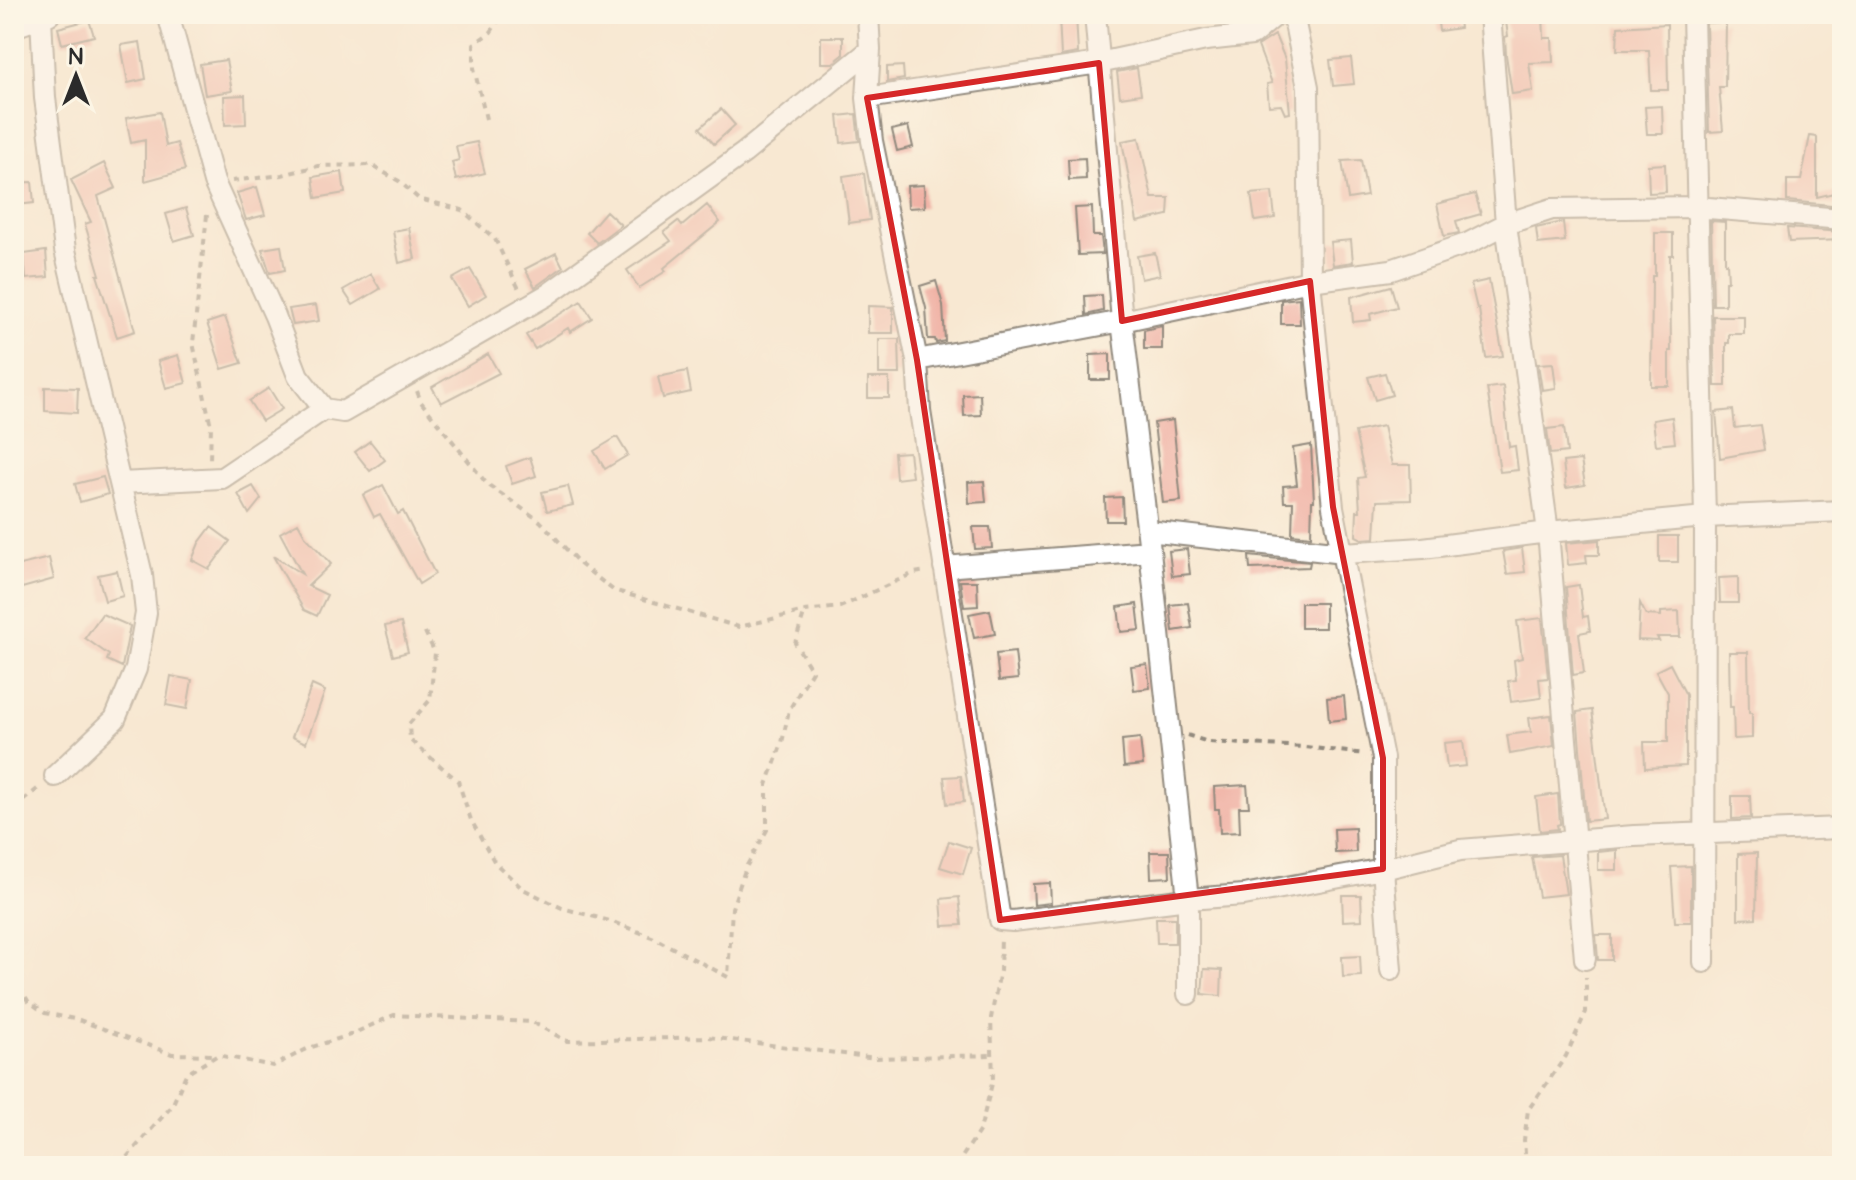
<svg xmlns="http://www.w3.org/2000/svg" width="1856" height="1180" font-family="'Architects Daughter',sans-serif">
<style>
.building{fill:#f0b2a6}
.lines{fill:none;stroke-linecap:round;stroke-linejoin:round}
.minor-casing{stroke:#928a7e;stroke-width:24}
.path{stroke:#928a7e;stroke-width:4;stroke-dasharray:6 6;stroke-linecap:butt}
.minor{stroke:#fff;stroke-width:20}
.marked{fill:none;stroke:#d62828;stroke-width:6;stroke-linejoin:round}
</style>
<rect width="100%" height="100%" fill="#fcf5e5"/>
<filter id="ink" filterUnits="userSpaceOnUse"><feTurbulence type="fractalNoise" baseFrequency=".0125" numOctaves="2"/><feDisplacementMap in="SourceGraphic" scale="16" xChannelSelector="R" yChannelSelector="G"/><feConvolveMatrix kernelMatrix="1 2 1 2 8 2 1 2 1" color-interpolation-filters="sRGB"/></filter>
<filter id="wash" filterUnits="userSpaceOnUse"><feTurbulence type="fractalNoise" baseFrequency=".006" numOctaves="4" result="noise"/><feDisplacementMap in="SourceGraphic" scale="32" xChannelSelector="R" yChannelSelector="G"/><feGaussianBlur stdDeviation="1.8" result="paint"/><feColorMatrix in="noise" values="0 0 0 0 0 0 0 0 0 0 0 0 0 0 0 0 0 1.4 0 .05"/><feComposite in="paint" operator="in"/></filter>
<g filter="url(#wash)">
<rect width="100%" height="100%" fill="#f8e8d2"/>
<g id="blocks">
<path class="building" d="M1437,14H1458L1460,28L1439,31Z
M1505,14H1543L1544,38H1552L1553,62L1529,63L1533,91L1512,94L1506,55L1505,37L1508,36Z
M1076,15L1078,53L1061,56L1059,16Z
M89,20L94,36L62,44L58,28Z
M1726,22L1725,87H1719L1723,131L1709,132L1706,23Z
M1667,24L1668,90H1651L1649,50H1617L1618,27Z
M1275,35L1285,59L1290,113L1285,114L1281,105L1269,106L1267,84L1272,83L1258,46Z
M821,37H843V55L833,63H821Z
M140,42L146,79L128,83L121,45Z
M1351,58L1354,84L1333,86L1330,60Z
M226,60L232,91L205,95L200,64Z
M903,66L904,79L887,82V67Z
M1137,68L1141,94L1120,97L1117,72Z
M245,95L246,124L225,125L224,96Z
M1662,106L1663,134H1647L1645,107Z
M721,109L735,125L714,144L700,128Z
M160,112L166,146L177,143L185,170L145,181V140L131,143L126,118Z
M856,114L859,141L841,143L838,116Z
M908,126L913,147L897,151L892,130Z
M1810,136L1817,137V197L1842,191V206L1787,201V180H1801Z
M1139,138L1152,198H1169L1168,215L1137,222L1122,141Z
M477,142L485,173L456,180L452,162L459,160L456,146Z
M1085,158L1086,179L1069,180L1068,159Z
M1361,160L1367,196L1348,199L1342,161Z
M104,163L116,188L98,196L135,331L117,337L97,275H100L85,224L91,222L71,180Z
M1665,164L1666,192L1649,193L1648,165Z
M342,172L345,193L316,198L313,177Z
M864,173L870,220L849,223L843,176Z
M32,182L34,203L17,205L15,183Z
M924,185L925,207L908,208L907,186Z
M257,187L265,215L246,220L237,193Z
M1272,192L1275,218L1255,221L1251,194Z
M1475,194L1481,214L1456,221L1459,233L1444,236L1437,204Z
M707,205L720,222L664,268L666,271L639,288L627,270L671,241L664,232L678,221L682,226Z
M1092,207L1093,236H1101L1103,254L1078,255L1075,208Z
M186,208L194,235L174,241L166,214Z
M606,211L621,225L597,243L587,233Z
M1711,221L1725,222V263H1727L1728,281H1725V305H1713Z
M1563,222L1565,241L1538,244L1536,228Z
M409,228L415,259L399,263L393,231Z
M1787,228L1842,232V240L1789,242Z
M1655,233H1673V255H1670L1671,351H1669V386H1651L1652,276H1655Z
M1351,240L1353,262L1333,265L1330,242Z
M281,246L285,270L270,273L262,249Z
M46,251L48,277L26,279L24,254Z
M556,253L563,267L535,287L525,269Z
M1155,253L1160,275L1141,279L1137,256Z
M470,269L486,295L468,306L452,279Z
M371,274L380,289L353,305L343,290Z
M1489,280L1503,356L1486,358L1479,309H1477L1471,284Z
M936,281L943,305L945,341L936,343L935,339H928L926,308L920,286Z
M1391,286L1397,307L1370,314L1371,320L1353,322L1351,297Z
M1102,295L1103,311L1086,315L1085,296Z
M1299,298L1300,324H1281V300Z
M581,301L592,318L570,332L568,328L535,349L526,335Z
M316,305L319,321L293,325L289,309Z
M868,306L893,307V333H868Z
M1713,316H1744V334H1729V343H1726V386H1715Z
M225,317L242,363L222,369L207,323Z
M1162,326V349H1144V330Z
M879,339H899L900,374H879Z
M488,354L499,373L441,403L432,387Z
M1110,354V380H1090V355Z
M178,355L186,383L166,388L158,361Z
M1553,363L1556,388L1542,390L1538,364Z
M687,371L691,392L663,398L658,377Z
M1385,373L1392,395L1375,400L1368,377Z
M868,378H889V398H868Z
M1503,386L1509,447L1515,446L1518,470L1500,472L1487,388Z
M45,387L78,388L77,413L45,411Z
M269,388L282,409L262,421L249,401Z
M980,394L981,415L964,416L963,395Z
M1733,410L1735,428L1760,425L1764,450L1720,458L1716,412Z
M1672,417L1675,443L1656,445L1653,420Z
M1173,420L1181,501L1163,503L1154,423Z
M1383,426L1392,465H1410L1411,500L1377,501L1375,538L1362,539L1356,536L1357,511H1360L1358,478L1365,477L1355,432Z
M1564,427L1567,452L1550,454L1547,429Z
M617,437L628,455L605,469L594,451Z
M370,441L385,460L370,471L355,452Z
M1311,445L1314,501H1312L1311,536L1292,534L1293,502H1284L1283,486L1297,485L1293,448Z
M909,452L912,477L896,479L894,453Z
M530,457L536,476L512,484L506,466Z
M1581,460L1585,485L1566,488L1563,462Z
M103,477L108,494L80,502L75,484Z
M984,481L986,502L969,503L968,482Z
M383,485L398,514L403,511L435,574L419,584L380,514L374,517L363,495Z
M253,486L261,499L249,514L238,494Z
M568,486L573,505L547,511L542,492Z
M1122,497L1123,521H1106L1105,498Z
M298,523L305,536L331,564L308,586L327,595L317,616L304,610L273,556L302,574L280,533Z
M211,527L230,541L209,569L192,560L199,543Z
M973,527H990L992,548L975,549Z
M1659,536H1678V562H1659Z
M1599,540V555H1586L1587,563L1568,565L1566,543Z
M1522,548L1525,572L1507,574L1503,551Z
M1187,549L1190,574L1172,576L1169,551Z
M1249,556L1310,562L1309,567L1250,569Z
M49,558L54,579L22,588L16,566Z
M117,571L123,596L105,601L98,575Z
M1738,577V603H1720L1719,578Z
M960,581H977L978,606L964,607Z
M1579,585L1583,617L1588,616L1590,631L1579,633L1584,673L1573,675L1566,587Z
M1188,603L1192,628L1173,631L1170,605Z
M1301,603H1325V628H1301Z
M1640,603L1646,615L1661,616V612L1679,611L1680,637H1657L1659,641L1638,640Z
M1137,604L1140,630L1121,632L1118,607Z
M990,610L995,634L974,638L969,614Z
M102,614L130,626L122,667L107,660L109,655L85,638Z
M1542,618L1548,678L1539,679L1541,698L1511,702L1508,681L1516,680L1514,660L1522,658L1517,621Z
M401,623L408,652L393,656L385,626Z
M1015,652L1018,679L999,681L996,654Z
M1729,652H1748L1749,713H1752V738L1734,739L1733,707H1730Z
M1147,664L1150,688L1134,690L1131,666Z
M1670,664L1686,695V766L1645,768L1644,742H1668V693L1656,671Z
M171,676L192,680L187,709L166,705Z
M312,685L325,691L306,743L292,737Z
M1344,696L1346,719L1329,721L1327,698Z
M1592,710L1605,819L1586,821L1577,712Z
M1551,715L1554,746L1510,754L1507,735L1531,732L1529,718Z
M1140,738L1143,765L1124,767L1122,740Z
M1463,741L1466,766L1447,768L1444,743Z
M961,776L964,802L947,804L944,777Z
M1247,785L1249,807H1239L1240,832L1220,833L1219,809H1215L1214,787Z
M1558,794L1560,824L1557,825L1558,829L1540,831L1536,797Z
M1732,796H1750L1751,818L1732,819Z
M1355,828L1356,852L1335,853L1334,829Z
M949,841L971,848L963,874L940,867Z
M1617,850V870H1598V852Z
M1150,852H1169L1170,877L1151,878Z
M1757,853L1756,918L1738,919V854Z
M1560,855L1566,894L1539,897L1532,857Z
M1691,866V922H1675L1671,867Z
M1050,883L1051,903L1034,905L1033,884Z
M1342,895H1361L1362,920L1343,921Z
M959,897L962,925L943,926L941,899Z
M1156,918H1175V943H1157Z
M1596,935H1612V960H1598Z
M1360,956L1361,976L1343,977L1342,957Z
M1204,969L1222,970L1221,996L1202,994Z"/>
</g>
</g>
<g filter="url(#ink)">
<use href="#blocks" fill-opacity="0" stroke="#928a7e" stroke-width="2"/>
<g class="lines">
<defs>
<path id="minor" d="M168,14L214,182L275,316L298,376L324,409L343,412L547,295L744,153L870,50
M868,14L870,50L867,98L872,141L917,360L920,411L1000,920L1013,921L1188,899L1244,895L1383,869L1460,850L1634,836L1842,828
M1095,14L1122,321L1150,551L1188,899V994
M1293,14L1308,87L1310,281L1333,507L1383,758V869L1391,970
M1490,14L1506,224L1548,532L1585,959
M1693,14L1705,517L1704,962
M41,17L45,98L65,250L120,483L222,478L324,409
M14,27L50,14
M867,98L1099,63L1206,40L1252,35L1277,14
M917,360L1122,321L1310,281L1391,270L1469,243L1506,224L1552,209L1696,207L1842,219
M1148,531L1343,553L1423,548L1548,532L1705,517L1842,511
M944,567L1150,551
M55,776L115,719L136,669L146,613L142,575L120,483"/>
</defs>
<use href="#minor" class="minor-casing"/>
<path class="path" d="M486,119L474,68V44L491,32L503,14
M232,181L282,175L318,166L371,165L399,181L419,199L462,210L495,239L519,289
M207,215L193,343L211,426L210,460
M417,391L421,402L487,484L540,521L580,564L613,590L739,627L805,611L840,607L914,573L927,571
M425,632L435,653L430,700L409,724L410,740L458,781L471,820L495,863L523,889L562,908L610,921L652,937L728,977L732,908L746,867L767,830V785L782,743L789,710L812,671L795,643L805,611
M1187,735L1208,742L1305,747L1365,754
M14,808L40,787
M14,976L28,1001L45,1013L79,1020L172,1054L214,1055
M119,1166L172,1106L186,1074L218,1055L273,1066L309,1048L350,1035L394,1015L532,1022L567,1041L708,1037L875,1058L994,1055
M956,1166L980,1130L993,1080L991,1018L1000,971L1001,938
M1526,1166L1524,1140L1528,1110L1566,1056L1586,1012V977"/>
<use href="#minor" class="minor"/>
</g>
</g>
<path d="M0 0H1856V1180H0ZM1099,63L1122,321L1310,281L1333,507L1383,758V869L1000,920L917,360L867,98Z" fill="#f8e8d2" fill-opacity=".55" fill-rule="evenodd"/>
<path class="marked" d="M1099,63L1122,321L1310,281L1333,507L1383,758V869L1000,920L917,360L867,98Z"/>
<rect width="1856" height="1180" fill="none" stroke="#fcf5e5" stroke-width="48"/>
<g transform="translate(76 76)" stroke="#fcf5e5" stroke-width="6" paint-order="stroke">
<path d="M0-6L14 30L0 20L-14 30Z" fill="#2b2b2b"/>
<text y="-12" font-size="22" font-weight="bold" text-anchor="middle" fill="#2b2b2b">N</text>
</g>
</svg>
